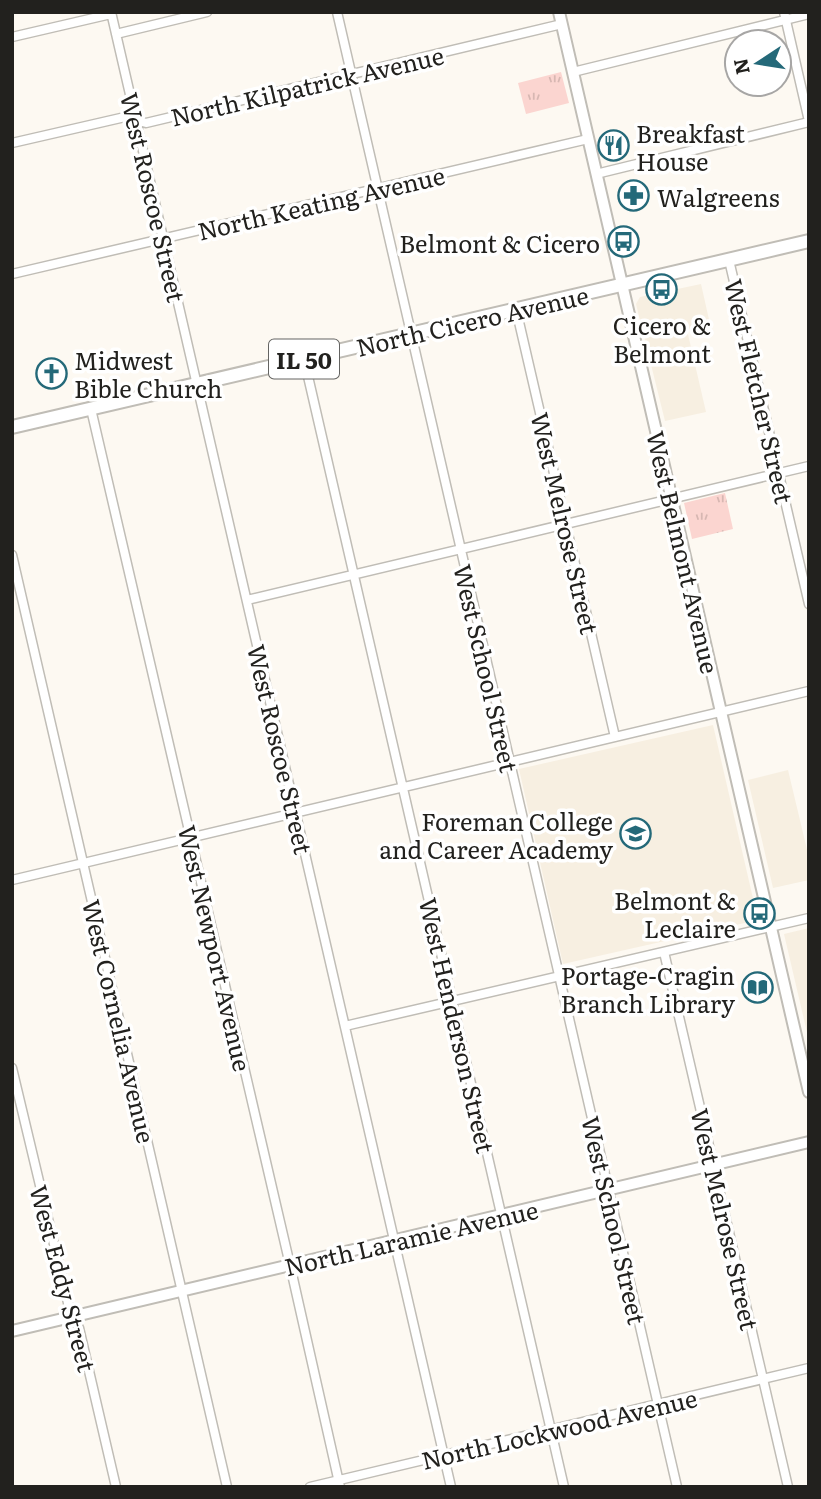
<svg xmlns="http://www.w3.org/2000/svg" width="821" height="1499" font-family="Literata,serif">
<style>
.built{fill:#f7efe1}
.park{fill:url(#park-tufts)}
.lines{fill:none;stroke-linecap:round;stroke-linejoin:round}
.street-casing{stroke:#c0bdb6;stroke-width:11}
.secondary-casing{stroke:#c0bdb6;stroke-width:14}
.primary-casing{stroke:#c0bdb6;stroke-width:16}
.street{stroke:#fff;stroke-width:8}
.secondary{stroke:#fff;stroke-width:10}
.primary{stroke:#fff;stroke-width:12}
.labels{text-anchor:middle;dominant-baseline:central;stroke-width:7;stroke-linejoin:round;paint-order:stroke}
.shield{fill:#fff;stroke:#646462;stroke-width:2}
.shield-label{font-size:23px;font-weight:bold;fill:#22211e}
.street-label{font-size:24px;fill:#22211e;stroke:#fff}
.poi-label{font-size:24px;fill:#22211e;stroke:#fff;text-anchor:end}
</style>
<defs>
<pattern id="park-tufts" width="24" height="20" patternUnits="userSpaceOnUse" patternTransform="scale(1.75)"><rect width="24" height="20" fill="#fbd5d0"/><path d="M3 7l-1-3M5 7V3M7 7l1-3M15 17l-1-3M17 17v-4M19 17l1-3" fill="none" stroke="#d7b7b2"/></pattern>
</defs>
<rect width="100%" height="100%" fill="#fdf9f2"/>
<path class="built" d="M701,284L710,324L687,330L706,412L665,421L636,304L640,297Z
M713,725L758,920L563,964L519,769Z
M788,770L809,858V880L773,888L748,780Z
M809,928V1041L784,934Z"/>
<path class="park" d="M561,72L569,103L526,114L518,83Z
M725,493L733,529L692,539L684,503Z"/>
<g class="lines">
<defs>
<path id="street" d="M111,12L451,1487
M337,12L677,1487
M784,12L809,121
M116,34L207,12
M12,37L111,14
M573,72L809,14
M12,143L125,117L146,123L562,24
M596,174L809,122
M729,260L809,604
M12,274L588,139
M516,309L615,737
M304,359L564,1487
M91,409L290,1265L340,1487
M12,555L227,1487
M247,600L809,466
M12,880L809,691
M664,952L788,1487
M345,1026L809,918
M12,1068L69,1307L79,1328L116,1487
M310,1487L809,1368"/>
<path id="secondary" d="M559,12L809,1092
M12,1331L809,1142"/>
<path id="primary" d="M12,427L809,241"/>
</defs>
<use href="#street" class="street-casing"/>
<use href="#secondary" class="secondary-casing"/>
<use href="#primary" class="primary-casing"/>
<use href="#street" class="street"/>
<use href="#secondary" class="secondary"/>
<use href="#primary" class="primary"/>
</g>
<defs>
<symbol id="restaurant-ring" viewBox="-11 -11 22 22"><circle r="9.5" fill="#fff" stroke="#246979" stroke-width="1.5"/><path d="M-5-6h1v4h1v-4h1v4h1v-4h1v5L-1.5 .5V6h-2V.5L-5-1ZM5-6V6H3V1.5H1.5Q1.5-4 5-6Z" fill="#246979"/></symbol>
<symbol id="pharmacy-ring" viewBox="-11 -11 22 22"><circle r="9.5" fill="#fff" stroke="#246979" stroke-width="1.5"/><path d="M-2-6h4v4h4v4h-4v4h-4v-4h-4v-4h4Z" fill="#246979"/></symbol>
<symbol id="bus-ring" viewBox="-11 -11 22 22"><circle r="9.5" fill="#fff" stroke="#246979" stroke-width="1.5"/><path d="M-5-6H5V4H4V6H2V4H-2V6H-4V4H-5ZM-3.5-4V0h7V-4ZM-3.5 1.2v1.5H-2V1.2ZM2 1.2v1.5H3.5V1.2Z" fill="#246979"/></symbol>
<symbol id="church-ring" viewBox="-11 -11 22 22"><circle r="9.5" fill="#fff" stroke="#246979" stroke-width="1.5"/><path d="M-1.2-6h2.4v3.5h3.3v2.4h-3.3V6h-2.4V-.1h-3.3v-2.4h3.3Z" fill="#246979"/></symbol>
<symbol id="school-ring" viewBox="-11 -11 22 22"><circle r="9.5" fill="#fff" stroke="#246979" stroke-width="1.5"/><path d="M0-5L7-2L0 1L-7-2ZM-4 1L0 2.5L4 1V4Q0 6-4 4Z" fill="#246979"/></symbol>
<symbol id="library-ring" viewBox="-11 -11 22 22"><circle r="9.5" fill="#fff" stroke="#246979" stroke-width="1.5"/><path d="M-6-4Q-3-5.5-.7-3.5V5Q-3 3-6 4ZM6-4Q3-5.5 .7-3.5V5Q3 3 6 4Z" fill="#246979"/></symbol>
</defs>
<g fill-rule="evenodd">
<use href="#restaurant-ring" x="596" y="128" width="35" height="35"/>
<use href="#pharmacy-ring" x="616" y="178" width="35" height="35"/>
<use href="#bus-ring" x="606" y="224" width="35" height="35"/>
<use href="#bus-ring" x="644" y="272" width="35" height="35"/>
<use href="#church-ring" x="34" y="356" width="35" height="35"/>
<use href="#school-ring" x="618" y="816" width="35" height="35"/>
<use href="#bus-ring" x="742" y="896" width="35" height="35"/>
<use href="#library-ring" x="740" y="970" width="35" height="35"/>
</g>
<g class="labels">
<rect class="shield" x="269" y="339.5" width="70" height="39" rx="5"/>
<g class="shield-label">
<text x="304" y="359">IL 50</text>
</g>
<g class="street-label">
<text transform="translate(307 85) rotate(-13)">North Kilpatrick Avenue</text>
<text transform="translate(154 197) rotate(77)">West Roscoe Street</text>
<text transform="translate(321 202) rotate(-13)">North Keating Avenue</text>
<text transform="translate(472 320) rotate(-13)">North Cicero Avenue</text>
<text transform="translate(760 391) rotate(77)">West Fletcher Street</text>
<text transform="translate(566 523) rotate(77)">West Melrose Street</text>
<text transform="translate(684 552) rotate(77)">West Belmont Avenue</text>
<text transform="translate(487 668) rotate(77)">West School Street</text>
<text transform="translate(281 749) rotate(77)">West Roscoe Street</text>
<text transform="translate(216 948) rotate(77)">West Newport Avenue</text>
<text transform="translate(120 1021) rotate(77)">West Cornelia Avenue</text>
<text transform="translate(458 1025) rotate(77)">West Henderson Street</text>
<text transform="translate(726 1219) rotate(77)">West Melrose Street</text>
<text transform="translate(615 1220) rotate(77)">West School Street</text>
<text transform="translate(411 1237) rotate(-13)">North Laramie Avenue</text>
<text transform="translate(64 1278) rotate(75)">West Eddy Street</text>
<text transform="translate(559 1428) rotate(-13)">North Lockwood Avenue</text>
</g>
<g class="poi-label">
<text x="636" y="132" text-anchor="start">Breakfast<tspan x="636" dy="28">House</tspan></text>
<text x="657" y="196" text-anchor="start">Walgreens</text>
<text x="600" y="242">Belmont &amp; Cicero</text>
<text x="662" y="324" text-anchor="middle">Cicero &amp;<tspan x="662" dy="28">Belmont</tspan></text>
<text x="74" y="359" text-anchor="start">Midwest<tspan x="74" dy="28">Bible Church</tspan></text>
<text x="613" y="820">Foreman College<tspan x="613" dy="28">and Career Academy</tspan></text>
<text x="736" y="899">Belmont &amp;<tspan x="736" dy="28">Leclaire</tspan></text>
<text x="735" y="974">Portage-Cragin<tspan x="735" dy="28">Branch Library</tspan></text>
</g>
</g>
<rect width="821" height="1499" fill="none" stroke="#22211e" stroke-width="28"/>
<g transform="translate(758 63) rotate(258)"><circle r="33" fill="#ffffff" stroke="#a7a6a5" stroke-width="2"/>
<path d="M0-5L12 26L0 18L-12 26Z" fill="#246979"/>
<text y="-10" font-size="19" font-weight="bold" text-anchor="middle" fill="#22211e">N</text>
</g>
</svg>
